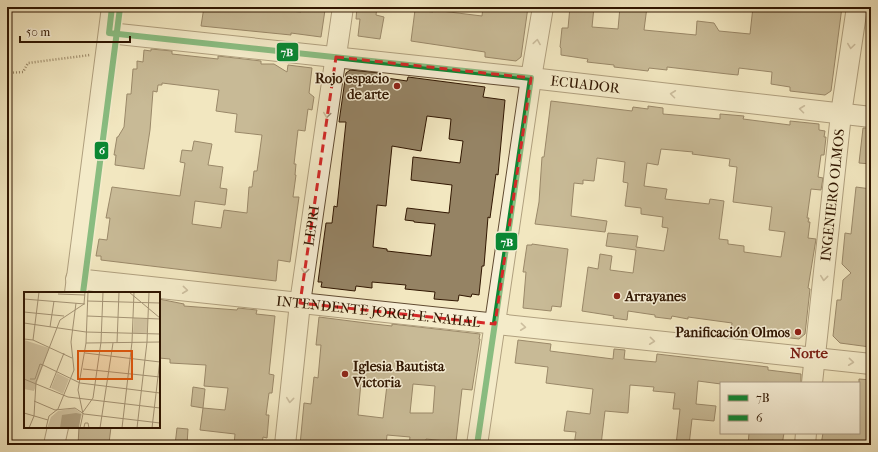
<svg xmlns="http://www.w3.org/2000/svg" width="878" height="452" font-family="'IM FELL French Canon',serif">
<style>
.building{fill:#958364;stroke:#301601;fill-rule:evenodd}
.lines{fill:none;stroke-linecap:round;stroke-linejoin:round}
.minor-casing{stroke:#604a31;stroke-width:22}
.path{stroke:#301601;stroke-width:2.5;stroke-dasharray:1 2;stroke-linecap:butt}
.minor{stroke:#f7efd6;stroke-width:20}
.bus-1-casing{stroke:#f7efd6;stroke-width:9}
.bus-2-casing{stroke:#f7efd6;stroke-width:9}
.bus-1{stroke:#0b8733;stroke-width:6}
.bus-2{stroke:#0b8733;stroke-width:6}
.oneway{stroke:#9d8d76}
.marked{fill:none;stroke:#d62828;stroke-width:3;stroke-dasharray:8 5;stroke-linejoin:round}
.poi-dot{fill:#8f2418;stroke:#f7efd6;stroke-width:1.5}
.labels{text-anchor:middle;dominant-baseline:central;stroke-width:3;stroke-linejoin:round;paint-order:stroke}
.poi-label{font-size:14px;font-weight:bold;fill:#301601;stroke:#f7efd6;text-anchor:end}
.street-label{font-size:14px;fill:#301601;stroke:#f7efd6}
.neighbourhood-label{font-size:15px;font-weight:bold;fill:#7a1f14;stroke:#f7efd6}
.inset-road{fill:none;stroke:#a49374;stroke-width:1}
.view{fill:#df560b;fill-opacity:0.15;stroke:#df560b;stroke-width:2}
.inset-edge{fill:none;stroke:#301601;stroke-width:2}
.line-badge{stroke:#f7efd6;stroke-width:1.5}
.badge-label{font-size:11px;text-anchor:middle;font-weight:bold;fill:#fff}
</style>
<rect width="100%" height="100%" fill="#f2e7c0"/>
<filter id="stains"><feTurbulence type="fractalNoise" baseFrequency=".005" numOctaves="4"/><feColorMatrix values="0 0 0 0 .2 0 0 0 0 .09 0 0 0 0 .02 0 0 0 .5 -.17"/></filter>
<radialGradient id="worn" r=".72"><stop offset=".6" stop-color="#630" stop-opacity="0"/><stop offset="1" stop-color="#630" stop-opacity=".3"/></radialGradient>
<path class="building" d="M204,7H280L279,10L301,12L302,7H313V9L325,10L321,37L291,33V35L201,26Z
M357,7H377L376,15L384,17L380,39L358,36L360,19H356Z
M483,7H528L521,57L516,61L485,57V52L411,41L415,10L433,12V10L482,16Z
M570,7H594L592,27L618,29L620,7H647L644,30L696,35L697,21L714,23L719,31L750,34L753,7H786L823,11V7H842L831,91L825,95L790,91V87L771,84L772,72L739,68L738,75L728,74L667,67V70L649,68L648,71L614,67V65L587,62L588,59L561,55V48L560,47L562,28H568Z
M151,49L172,51V54L218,59V56L261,61V64H274L287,72L288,65L312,68L309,93L314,97L312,110L308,109L305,131L298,130L294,164H296L295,175H296L293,197H299L290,262L278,260L276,281L101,260V256H96L99,239L107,240L110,218H106L112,187L180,196L185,163L180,162L182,150L192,151L194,141L212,144L208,165L223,167L220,188L227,189L225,205L195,201L192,224L221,228L224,210L247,213L249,187H252L254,171H257L262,135L235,132L237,114L216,111L219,90L162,83V85H158L157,92L153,91L150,130L144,169L115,165L116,155H114L117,137H118L124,127L127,94H131L133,69H137V61L143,62L144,50L151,51Z
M350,70L380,73V77L407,81L408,77L485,87L483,97L505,100L498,175L496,174L490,218L488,217L484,266H482L479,295L472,294L471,297L459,295L458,301L434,299L435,292L405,289L406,285L372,282V288L356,286L355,291L321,287L322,282H318L326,223H332L334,206L337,207L346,122H339L346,73ZM427,116L451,119L449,139L463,141L460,163L413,157L411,180L452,185L449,213L407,208L405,220L414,221V222L435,224L431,256L387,251V249L373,247L377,205L386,206L392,146L421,151Z
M551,101L632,111L633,107L648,109V106L663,108V114L720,119V114L744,116L743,119L790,125V121L819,124V130L825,131L824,137H826L824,155H821L818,177L823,178L821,190L811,189L807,218H809L808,222H810L808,238L816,239L808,288L810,289L805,334L799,339L731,331L732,323L688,317V319L672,316L671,319L655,317V315L628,311L627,320L613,318L614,316L582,311L588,267L598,269L600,254L612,256L610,270L633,273L636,250L606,246L608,233L638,236L636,247L664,251L668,228L662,227L663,217L641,214V208L625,206L628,183L623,182L625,162L597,158L594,181L583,180V184L574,183L571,216L607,221L605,232L535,224L539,202L542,157H544ZM661,149L693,152L692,154L730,159L729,166L737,167L733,202L772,207L769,230L785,232L781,257L744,252V246L728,244V240L719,239L724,201L710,199L709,204L665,199L667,189L644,186L647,163L658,165Z
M863,128H871V164L859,163Z
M856,187L871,189V336L870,347L840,343L833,336L837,300H841L843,280L851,273L842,264L845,233L851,234Z
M532,244L568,249L561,307L552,306L551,311L523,308L526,272H523L527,245H532Z
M159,299L184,304V306L237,310L238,308L257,310L256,314L275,316L269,374L274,375L272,393H269L266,415H269L267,438L263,437L262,445H234L235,434L200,430L203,408L225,410L228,388L204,386L206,365L170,363V359L159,358Z
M319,317L374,324L392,326V324L480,334L479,339H480L472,390L462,389L456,442L426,439L425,445H409L410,437L387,435L386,445H300L304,403L311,404L314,377L318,378L321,345H316ZM361,382L387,385L383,418L358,415ZM413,384L435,386L433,413H410Z
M518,340L551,344L550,351L613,359L614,349L625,350L624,359L656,362L657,354L768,367V370L801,374V383H721V384L698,381L696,404L716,406L714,421L692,419L689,445H676L680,409H673L675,393L653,391L654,387L630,385L628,413L605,411L601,445H574L576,432L564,431L567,411L590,414L593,389L546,383L548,367L515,363Z
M859,379L871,380V445H821L823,433H859Z
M193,387L205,389L203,408L191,406Z
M79,427H111L109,443L91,441V445H78Z
M177,428L188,429L187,445H175Z
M749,433H784L782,445H748Z"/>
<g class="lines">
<defs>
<g id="minor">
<path id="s1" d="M109,33L531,78L871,117"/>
<path id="s2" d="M76,279L871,364"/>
<path d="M75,293L112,7"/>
<path id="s3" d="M812,383L841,114L857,7"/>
<path d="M54,445L58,427"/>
<path id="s4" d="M285,445L300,303L343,7"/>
<path d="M477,445L531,78L543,7"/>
<path d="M805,445L806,433"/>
</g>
</defs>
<use href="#minor" class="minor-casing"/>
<path class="path" d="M7,73L23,72L28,63L90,55"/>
<use href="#minor" class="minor"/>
<defs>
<path id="bus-1" d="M112,7L109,33L531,78L477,445"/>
<path id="bus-2" d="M83,293L120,8"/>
</defs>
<use href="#bus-1" class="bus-1-casing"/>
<use href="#bus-2" class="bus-2-casing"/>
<use href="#bus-1" class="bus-1"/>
<use href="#bus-2" class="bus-2"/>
</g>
<defs><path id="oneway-chevron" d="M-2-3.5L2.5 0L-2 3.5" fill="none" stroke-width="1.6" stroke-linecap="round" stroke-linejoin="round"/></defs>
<g class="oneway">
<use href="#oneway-chevron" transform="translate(537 42) rotate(-81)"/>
<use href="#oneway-chevron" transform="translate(851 46) rotate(98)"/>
<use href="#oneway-chevron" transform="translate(673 94) rotate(-173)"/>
<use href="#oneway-chevron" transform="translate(802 109) rotate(-173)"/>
<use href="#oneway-chevron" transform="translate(327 115) rotate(98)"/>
<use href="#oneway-chevron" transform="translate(305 271) rotate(98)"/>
<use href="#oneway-chevron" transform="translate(824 278) rotate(96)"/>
<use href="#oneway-chevron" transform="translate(185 290) rotate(6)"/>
<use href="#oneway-chevron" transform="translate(523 327) rotate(6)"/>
<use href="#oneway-chevron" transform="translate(652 341) rotate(6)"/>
<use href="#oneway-chevron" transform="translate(851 362) rotate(6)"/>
<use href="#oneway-chevron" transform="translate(290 400) rotate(96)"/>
</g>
<path d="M0 0H878V452H0ZM336,57L531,78L495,324L300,303Z" fill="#f2e7c0" fill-opacity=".55" fill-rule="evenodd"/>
<path class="marked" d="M336,57L531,78L495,324L300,303Z"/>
<g class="poi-dot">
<circle cx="397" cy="86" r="4"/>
<circle cx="617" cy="296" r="4"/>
<circle cx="798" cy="332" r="4"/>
<circle cx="345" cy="374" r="4"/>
</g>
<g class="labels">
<g class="poi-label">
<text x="389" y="78">Rojo espacio<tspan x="389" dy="16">de arte</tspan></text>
<text x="625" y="296" text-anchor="start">Arrayanes</text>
<text x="790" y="332">Panificación Olmos</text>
<text x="353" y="366" text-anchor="start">Iglesia Bautista<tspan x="353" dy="16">Victoria</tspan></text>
</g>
<g class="street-label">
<text stroke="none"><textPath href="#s1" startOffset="479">ECUADOR</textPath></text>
<text stroke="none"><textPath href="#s3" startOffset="189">INGENIERO OLMOS</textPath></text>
<text stroke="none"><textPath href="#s4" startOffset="221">LEPRI</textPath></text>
<text stroke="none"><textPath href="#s2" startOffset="304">INTENDENTE JORGE E. NAHAL</textPath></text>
</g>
<g class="neighbourhood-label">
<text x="809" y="353">Norte</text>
</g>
</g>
<g transform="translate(24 292)">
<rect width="136" height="136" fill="#f2e7c0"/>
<path d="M110,26L124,27L123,41H109ZM0,48L25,56L10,99L0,97ZM33,81L45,87L39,102L27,96ZM50,116L58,122L54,136H23L27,125L34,119Z" fill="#d1c3a0"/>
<path d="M52,121L57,122L55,136H36L38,123Z" fill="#b0a07f"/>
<path class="inset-road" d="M105,0L136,26M34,2L61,3M0,7L61,12M63,9L136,11M60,12L61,0M0,20L40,24M63,24L136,27M0,31L62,40L136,42M26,35L30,9M0,47L9,48L48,66M9,48L15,0M62,51L136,50M93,51L95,0M61,61L136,70M19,73L56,91L136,101M59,77L136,85M0,87L44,105L136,116M6,87H11L16,72L19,73M26,96L40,61M10,109L31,118L51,116L60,122L136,131M59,120L69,106L77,50L79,0M0,121L24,128M60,135L61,131H64L65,136M5,136L10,124L12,90L36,28L60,12M22,136L25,124L34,117L50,78L47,50L52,11M56,136L59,122L54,98L62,51L64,0M76,136L89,51M98,136L108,50L110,0M113,136L123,50L125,0M128,136L136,67"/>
<path class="view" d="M54,59H108V87H54Z"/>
<rect width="136" height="136" class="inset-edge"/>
</g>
<g class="line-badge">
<rect x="276" y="42" width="23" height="20" rx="4" fill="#0b8733"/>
<rect x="94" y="141" width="15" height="19" rx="4" fill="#0b8733"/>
<rect x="495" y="232" width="23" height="19" rx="4" fill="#0b8733"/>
</g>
<g class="badge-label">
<text x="287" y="56">7B</text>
<text x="102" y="154">6</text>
<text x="507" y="246">7B</text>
</g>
<rect width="878" height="452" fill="none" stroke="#f2e7c0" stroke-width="24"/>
<rect x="8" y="8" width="862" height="436" fill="none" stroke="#301601" stroke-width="2"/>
<rect x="12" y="12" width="854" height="428" fill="none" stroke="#301601"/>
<rect x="720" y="382" width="140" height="52" fill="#f7efd6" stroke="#a79881"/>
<rect x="728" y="395" width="20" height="6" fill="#0b8733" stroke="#a79881"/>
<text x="756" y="402" font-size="12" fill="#301601">7B</text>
<rect x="728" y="415" width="20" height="6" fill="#0b8733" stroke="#a79881"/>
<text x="756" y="422" font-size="12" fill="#301601">6</text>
<path d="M20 36v6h110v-6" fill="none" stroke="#301601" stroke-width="2"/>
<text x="26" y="36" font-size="12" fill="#301601" stroke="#f7efd6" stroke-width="3" paint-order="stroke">50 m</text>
<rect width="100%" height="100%" filter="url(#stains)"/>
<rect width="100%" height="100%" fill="url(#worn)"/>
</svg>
